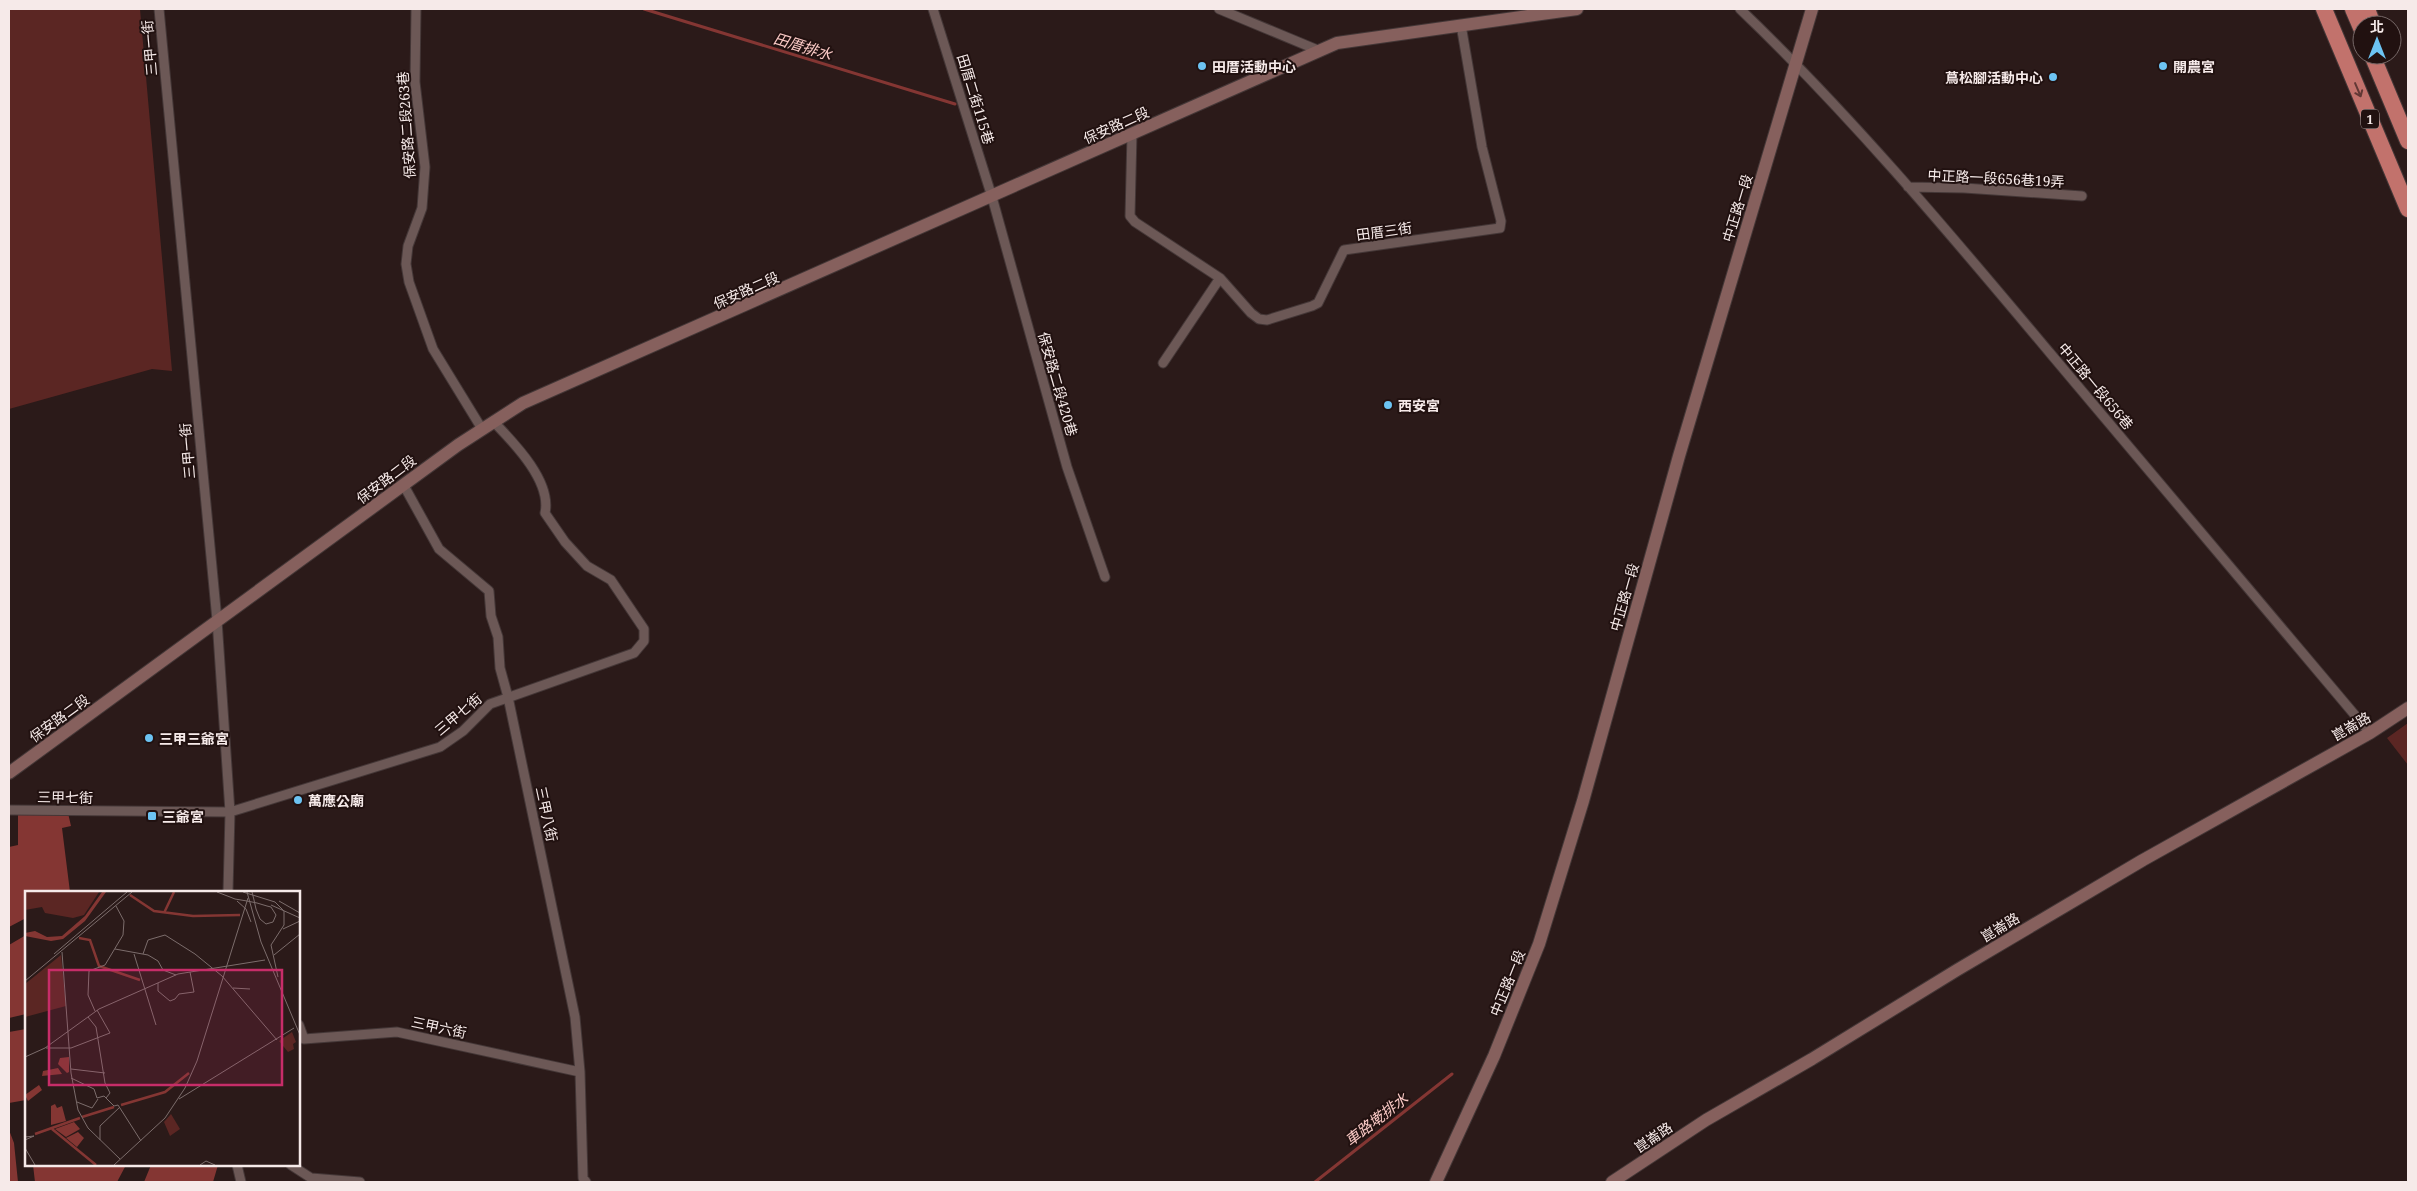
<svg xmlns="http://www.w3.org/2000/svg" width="2417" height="1191" font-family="'Noto Serif','Noto Sans TC',serif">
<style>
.green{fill:#5b2623}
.water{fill:#843633}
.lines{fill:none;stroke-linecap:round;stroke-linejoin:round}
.stream{stroke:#843633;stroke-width:3}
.street-casing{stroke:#443737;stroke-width:11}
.secondary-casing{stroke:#443737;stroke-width:14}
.highway-casing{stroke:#443737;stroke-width:18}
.street{stroke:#6c5856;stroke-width:9}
.secondary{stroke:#86605d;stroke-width:12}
.highway{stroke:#c2726c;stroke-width:16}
.oneway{stroke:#613835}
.poi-dot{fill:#6cc3f2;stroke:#211110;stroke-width:2}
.labels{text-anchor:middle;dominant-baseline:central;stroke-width:4;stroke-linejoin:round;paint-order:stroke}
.shield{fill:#211110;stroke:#b6a9a8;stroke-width:1}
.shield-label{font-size:12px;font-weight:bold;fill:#f6eae9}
.street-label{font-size:14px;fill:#f6eae9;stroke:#211110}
.poi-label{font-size:14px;font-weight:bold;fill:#f6eae9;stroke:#211110;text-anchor:start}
.water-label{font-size:15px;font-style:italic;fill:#fccbc7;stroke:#211110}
.inset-river{fill:none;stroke:#843633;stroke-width:2.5}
.inset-road{fill:none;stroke:#7c6d6c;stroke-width:1}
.view{fill:#c72d69;fill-opacity:0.15;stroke:#c72d69;stroke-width:2.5}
.inset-edge{fill:none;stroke:#f6eae9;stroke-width:2.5}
</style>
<rect width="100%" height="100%" fill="#2b1a19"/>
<path class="green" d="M9,9H140L172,371L152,369L9,409Z
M2408,723V765L2387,738Z"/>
<path class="water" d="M68,813L71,826L62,828L70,892H26V918L9,927V847L18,845V815Z
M26,935V1014L9,1018V945Z
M26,1029V1100L9,1103V1032Z
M9,1130L14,1143L18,1182H9Z
M33,1165H126L117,1182H35Z
M151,1165H218L213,1182H144Z"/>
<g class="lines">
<path class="stream" d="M644,9L955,104
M1315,1182L1452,1074"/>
<defs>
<path id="street" d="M159,9L217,620L230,812L228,892
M416,9L415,82L425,167L422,208L408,246L406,264L409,282L433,349L482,429
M933,9L992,197L1067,467L1105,577
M1219,9L1320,51
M1740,9C1852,116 1951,235 2050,353C2157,479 2263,606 2370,733
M1132,133L1130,216L1135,222L1220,278L1251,313L1259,319L1267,320L1312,306L1318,303L1344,250L1500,228L1501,221L1482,147L1461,25
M1908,187L1964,188L2082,196
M1163,363L1220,278
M403,484L439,549L489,591L491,616L498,637L500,668L508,697L575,1017L580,1072L583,1178L586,1182
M9,810L230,812L440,747L463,731L490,704L634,653L644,641V629L611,580L587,566L565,542L545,513C552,481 513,442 493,421
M299,1025L304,1039L397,1032L580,1072
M237,1165L241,1182
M291,1165L311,1178L360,1182"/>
<path id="secondary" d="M9,773L458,445L523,403L1337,43L1577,9
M1436,1182L1494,1056L1539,944L1583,801L1679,456L1812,9
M1612,1182L1706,1120L1812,1059L1957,970L2143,860L2370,733L2408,708"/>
<path id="highway" d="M2324,9L2408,209
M2353,9L2362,30
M2367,9L2373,25
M2372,55L2408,141"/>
</defs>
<use href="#street" class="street-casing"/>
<use href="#secondary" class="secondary-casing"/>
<use href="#highway" class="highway-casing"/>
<use href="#street" class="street"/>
<use href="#secondary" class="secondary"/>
<use href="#highway" class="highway"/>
</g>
<defs><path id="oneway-shaft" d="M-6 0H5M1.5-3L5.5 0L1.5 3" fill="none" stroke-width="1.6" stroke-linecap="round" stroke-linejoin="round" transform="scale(1.25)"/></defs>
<use class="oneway" href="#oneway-shaft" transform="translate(2358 90) rotate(67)"/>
<g class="poi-dot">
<circle cx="1202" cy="66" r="5"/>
<circle cx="2163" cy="66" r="5"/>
<circle cx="2053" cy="77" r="5"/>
<circle cx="1388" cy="405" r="5"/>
<circle cx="149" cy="738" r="5"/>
<circle cx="298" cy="800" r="5"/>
<rect x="147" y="811" width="10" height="10" rx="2.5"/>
</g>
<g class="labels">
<rect class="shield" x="2361" y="109.5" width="18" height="19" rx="4"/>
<g class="shield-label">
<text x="2370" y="119">1</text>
</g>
<g class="street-label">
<text transform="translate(149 48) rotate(-95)">三甲一街</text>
<text transform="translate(976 99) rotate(73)">田厝二街115巷</text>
<text transform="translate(406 125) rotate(-94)">保安路二段263巷</text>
<text transform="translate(1116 125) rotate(-24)">保安路二段</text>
<text transform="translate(1996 178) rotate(3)">中正路一段656巷19弄</text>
<text transform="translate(1737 208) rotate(-73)">中正路一段</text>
<text transform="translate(1384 231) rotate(-8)">田厝三街</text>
<text transform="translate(746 290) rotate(-24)">保安路二段</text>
<text transform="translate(1058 384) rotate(74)">保安路二段420巷</text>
<text transform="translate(2096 386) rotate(50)">中正路一段656巷</text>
<text transform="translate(187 451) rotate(-95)">三甲一街</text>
<text transform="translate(386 479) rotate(-37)">保安路二段</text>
<text transform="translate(1624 597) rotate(-74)">中正路一段</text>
<text transform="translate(458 714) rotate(-40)">三甲七街</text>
<text transform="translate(59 718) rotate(-36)">保安路二段</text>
<text transform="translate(2351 726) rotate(-30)">崑崙路</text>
<text transform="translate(65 797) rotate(1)">三甲七街</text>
<text transform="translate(547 814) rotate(78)">三甲八街</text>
<text transform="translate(2000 927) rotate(-31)">崑崙路</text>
<text transform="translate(1507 983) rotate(-68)">中正路一段</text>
<text transform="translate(439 1027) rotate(12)">三甲六街</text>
<text transform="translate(1653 1137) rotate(-34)">崑崙路</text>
</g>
<g class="poi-label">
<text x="1212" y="66">田厝活動中心</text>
<text x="2173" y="66">開農宮</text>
<text x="2043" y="77" text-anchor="end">蔦松腳活動中心</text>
<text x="1398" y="405">西安宮</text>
<text x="159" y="738">三甲三爺宮</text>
<text x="308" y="800">萬應公廟</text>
<text x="162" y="816">三爺宮</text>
</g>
<g class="water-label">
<text transform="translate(803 46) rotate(17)">田厝排水</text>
<text transform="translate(1376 1119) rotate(-38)">車路墘排水</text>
</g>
</g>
<g transform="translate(25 891)">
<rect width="275" height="275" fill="#2b1a19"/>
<path d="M0,1H74L59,24L48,27L20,22L17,16L0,19ZM36,64L41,115L0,126V93ZM267,141L271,151L268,153L269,158L263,161L254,150ZM146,223L155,238L145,245L139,231Z" fill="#5b2623"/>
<path d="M77,1H81L60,30L38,48L26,50L0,45V42L10,40L22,46L37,45L60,25ZM44,166V181L42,182L33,173L35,167ZM33,177L37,183L17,185L18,180ZM14,194L17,199L3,210L0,204ZM30,213L32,217L37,215L41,230L26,234V215ZM49,231L55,238L41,246L30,238ZM53,241L59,247L52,256L41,247Z" fill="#843633"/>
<path class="inset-river" d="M105,4L129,20L168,25L215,24M139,22L149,1M54,47L65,49L74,75L115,89M96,214L140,201L164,182M57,226L89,216M27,238L71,274M10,243L55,227"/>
<path class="inset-road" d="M192,1L205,6L210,8L222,10L232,12L242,15L246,16L251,24L248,31L241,33L235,28L231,18L229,9L227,1M218,1L250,11L259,20V34L246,54L253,86M222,1L236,51L275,144M212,10L221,18L226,31M254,10L275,22M246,14L275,27M258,38L275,30M90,58L123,64L133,70L138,79L151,84M37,61L46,182L53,219L63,237L95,268M29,63L102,1M109,63L131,134M118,63L123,49L140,44L170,63L197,85L252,149M249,64L275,43M0,90L107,1M133,92V100L145,110L150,108L154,103L169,101L165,81M208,97L225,98M70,120L63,104L64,80L80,74L98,44L99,30L91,15M63,126L71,136L80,192L85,202L81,207M21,157H46L85,142L72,119M0,166L20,157L74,118L153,83L240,69M46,178L80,182M46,187L69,198L72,207L79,205L89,215L93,214L116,250M154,208L269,137M52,211L67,217L73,208M0,246L9,245L0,249M75,249V235L95,216M0,257L10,274M89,274L140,227L160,197L172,170L223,7M175,274L181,270L190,274"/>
<path class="view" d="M24,79H257V194H24Z"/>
<rect width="275" height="275" class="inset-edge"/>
</g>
<rect width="2417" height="1191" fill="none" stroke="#f6eae9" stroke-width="20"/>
<g transform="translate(2377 40)"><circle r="24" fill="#211110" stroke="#766867"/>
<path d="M0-4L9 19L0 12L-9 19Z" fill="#6cc3f2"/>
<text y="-8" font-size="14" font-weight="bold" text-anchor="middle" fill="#f6eae9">北</text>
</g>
</svg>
